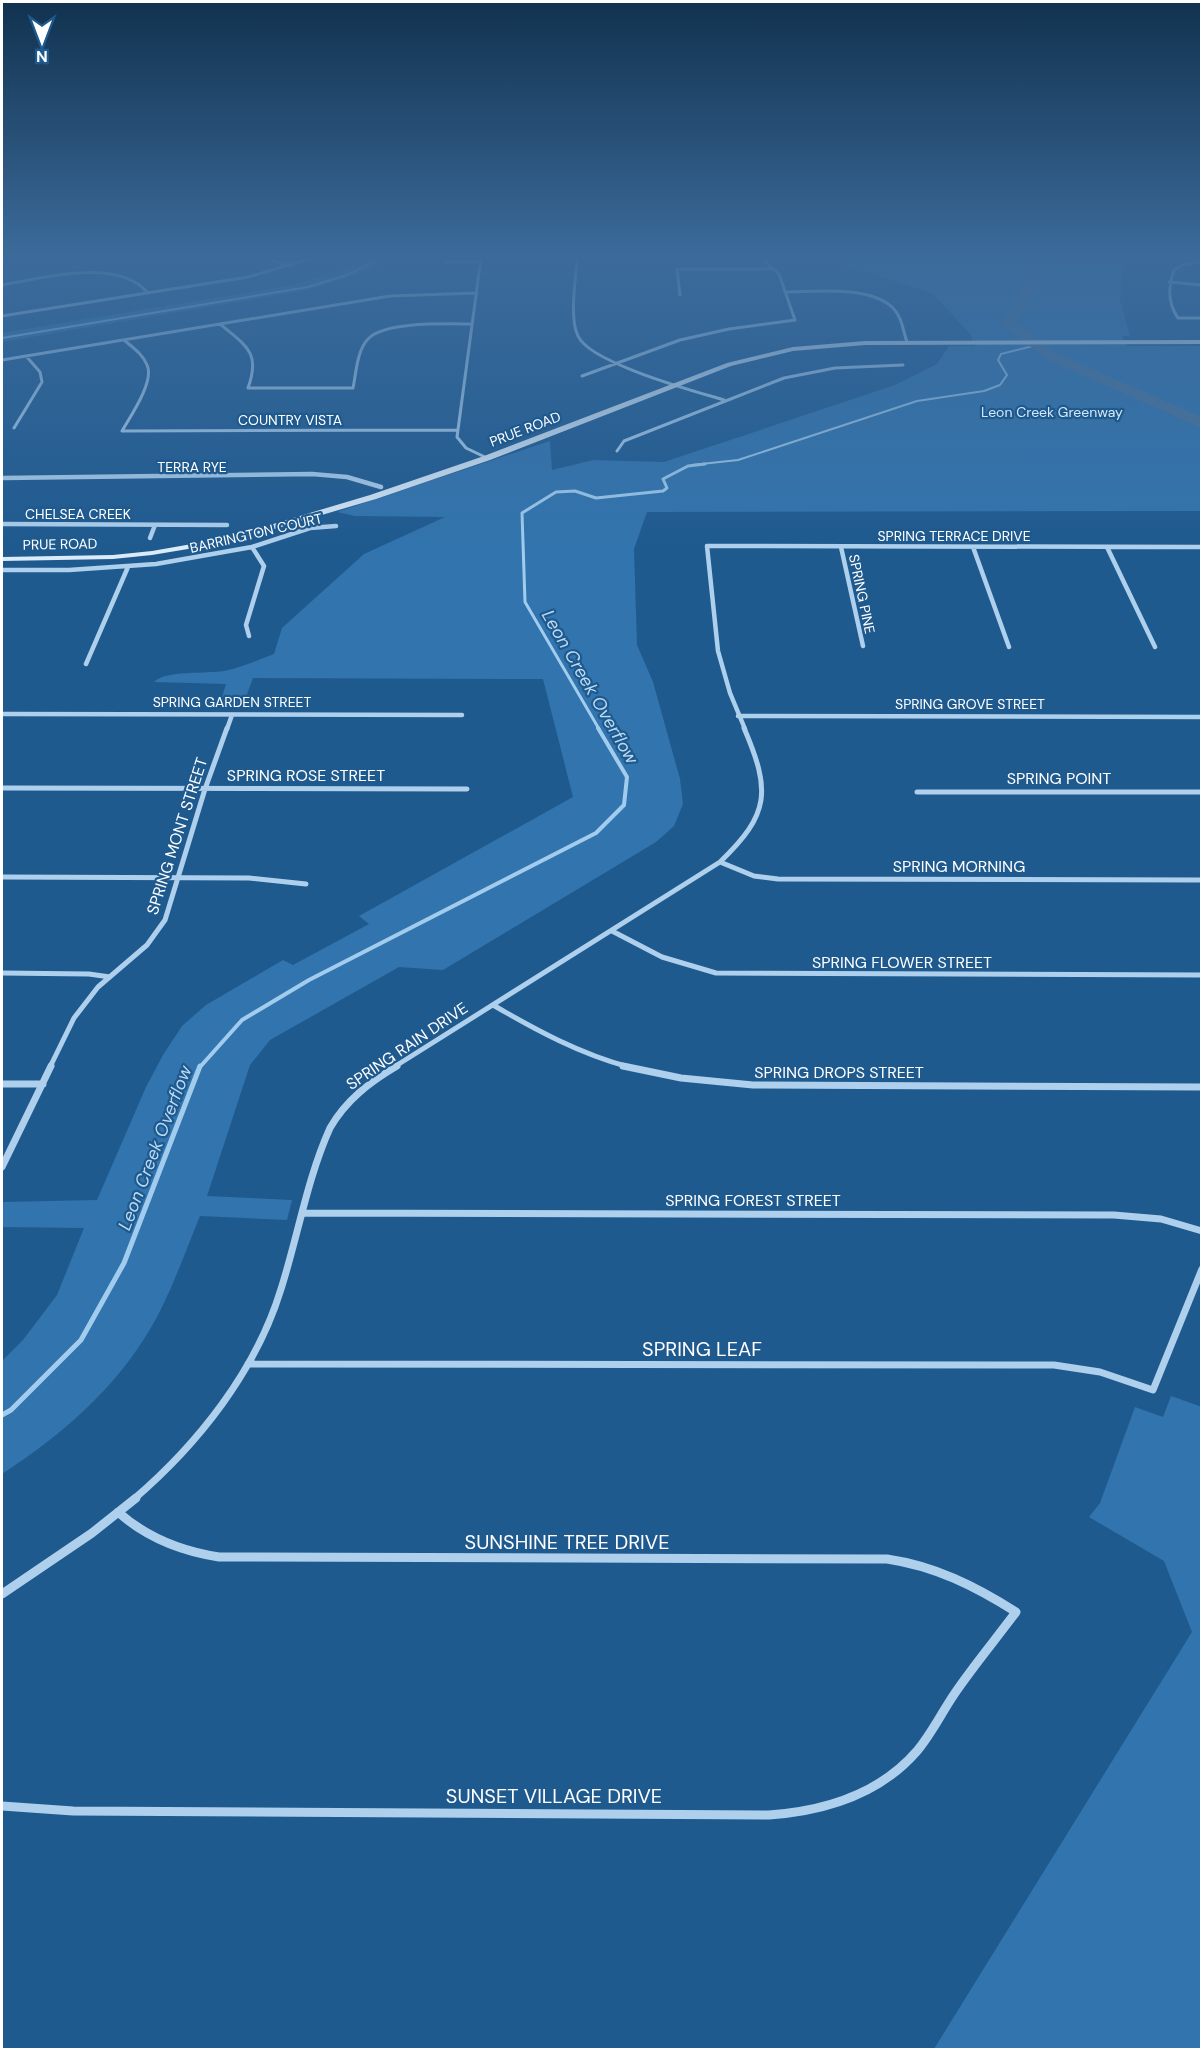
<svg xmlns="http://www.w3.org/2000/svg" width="1203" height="2051" font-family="'DM Sans',sans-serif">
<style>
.green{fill:#3274ad}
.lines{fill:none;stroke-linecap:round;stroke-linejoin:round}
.stream-far3{stroke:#a2ccee;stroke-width:2}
.stream-far2{stroke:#a2ccee;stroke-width:3}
.stream-far1{stroke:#a2ccee;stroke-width:4}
.stream{stroke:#a2ccee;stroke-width:5}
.river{fill:#4a7399;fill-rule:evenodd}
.street-far4{stroke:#aed0ed;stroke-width:3}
.street-far3{stroke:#aed0ed;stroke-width:4.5}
.street-far2{stroke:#aed0ed;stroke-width:5}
.street-far1{stroke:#aed0ed;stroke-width:7}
.street{stroke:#aed0ed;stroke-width:9}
.secondary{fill:#daebfa;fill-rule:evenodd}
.labels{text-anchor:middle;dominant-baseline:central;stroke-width:4.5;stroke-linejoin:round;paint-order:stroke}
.far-park-label{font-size:14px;fill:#d4e8f9;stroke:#1f5a8f}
.far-street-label{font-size:14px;fill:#fff;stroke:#1f5a8f}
.street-label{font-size:16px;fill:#fff;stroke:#1f5a8f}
.water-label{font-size:18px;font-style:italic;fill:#badaf4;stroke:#1f5a8f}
.near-street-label{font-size:20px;fill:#fff;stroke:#1f5a8f}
</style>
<rect width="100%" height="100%" fill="#1f5a8f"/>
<path class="green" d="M365,258H392L369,271L308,290L2,342V333L292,285L345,268Z
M821,258H1137L1123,267L1120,299L1130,336H1122L1127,346H1201V511L647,512L634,549L637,645L653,682L680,779L683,804L674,826L656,842L443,970L399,967L270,1040L250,1065L207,1196L292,1200L287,1220L200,1216C188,1245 177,1276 163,1305C128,1378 68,1431 2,1474V1361L23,1340L57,1295L84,1228L2,1227V1202L97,1200L146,1087L163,1055L182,1026L206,1005L283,960L293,965L369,924L359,916L573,797L543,679L253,678L242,708L219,707L226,684L154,682C165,670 207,674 224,671C240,668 258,660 274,654L282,628L364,554L445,517L355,516L337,512L550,441L552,470L593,460L664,462L895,385L937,364L949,346H975L971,335L932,293Z
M1171,1396L1202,1407L1201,2049H934L1192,1632L1164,1561L1089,1517L1100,1503L1135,1407L1163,1417Z"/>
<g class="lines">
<path class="stream-far3" d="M2,338L308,287L347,275L381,258
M692,465L738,460L917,401L984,391L1000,385L1007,375L998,360L1001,354L1037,345"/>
<path class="stream-far2" d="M599,729L525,602L522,513L556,492L575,491L596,498L663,491L667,488L663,479L688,466L705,464"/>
<path class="stream-far1" d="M200,1067L242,1020L309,980L596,833L624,805L627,777L598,728"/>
<path class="stream" d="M2,1415L11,1410L81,1340L124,1263L200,1066"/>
<path class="river" d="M1028,258H1042L1041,279L1016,322L1058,354L1202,417V428L1048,360L1003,326L1001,323L1027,279Z"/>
<path class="street-far4" d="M266,258L290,266
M481,258L457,437L466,448L487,458
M577,258C576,278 569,318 578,336C590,363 694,391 724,400
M1202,261L1183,265L1174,270C1168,287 1167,303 1178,318H1202
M445,262H481
M1169,282L1202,285
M2,285C43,278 118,257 148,293
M785,292C815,292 870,285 893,308C902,317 903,331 907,342
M680,295L677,269H774
M2,316L248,277L312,258
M220,324C246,346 261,352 248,388H353C356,374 357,350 368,339C385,321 448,324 472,324
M124,340C132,347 143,354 147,365C155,381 130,417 122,431L458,430
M2,360L390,296L477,293
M582,376L680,340L729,329L795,320L779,274L761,258
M14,428L42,382L40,372L26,356
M617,451L624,441L784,378L835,368L903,365"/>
<path class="street-far3" d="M2,478L312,474L347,477L381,487
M2,524L227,525
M150,538L155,525
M841,547L863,646
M973,547L1009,647
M1107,547L1155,647
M2,570H69L156,564L252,547L310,528L336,526
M249,636L246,625L264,566L252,547
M86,664L128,567
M2,714L462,715
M738,716L1202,717
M227,729L232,715
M745,729L730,693L718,651L707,546L1202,547"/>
<path class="street-far2" d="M2,788L467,789
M917,792H1202
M720,862L754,876L778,879L1202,880
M2,877L249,878L306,884
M612,931L662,957L716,973L1202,975
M2,973L89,974L110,977
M493,1005C536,1030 580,1054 629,1067
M50,1067L74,1018L98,987L147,945L165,920L205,789L227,728
M394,1067L720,862C770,814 771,791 744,728"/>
<path class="street-far1" d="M623,1066L681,1078L753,1085L1202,1087
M2,1084H43
M2,1167L51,1066
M303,1213L1114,1215L1161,1219L1202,1231
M248,1364L1054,1365L1100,1372L1153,1390L1202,1269
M134,1499C198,1444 256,1371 281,1289C298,1236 307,1179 330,1128C346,1100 370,1082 397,1066"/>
<path class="street" d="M2,1594L92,1533L136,1498
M2,1806L73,1811L769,1815C825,1811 879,1795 917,1751C932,1733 942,1712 955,1693C974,1665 996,1639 1016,1612C975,1586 935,1566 887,1559L219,1557C180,1551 147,1538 118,1512"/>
<path class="secondary" d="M1202,340V344L865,345L793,351L731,366L490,460L376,499L230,542L152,555L113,559L2,561V557L113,555L152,551L226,538L370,495L484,456L727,363L793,347L865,341Z"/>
</g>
<linearGradient id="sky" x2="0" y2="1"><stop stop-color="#11324f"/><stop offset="0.47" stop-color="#3c6b9b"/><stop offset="1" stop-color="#3c6b9b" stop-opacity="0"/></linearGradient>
<rect width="1203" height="546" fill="url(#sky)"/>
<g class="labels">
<g class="far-park-label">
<text x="1052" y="412">Leon Creek Greenway</text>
</g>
<g class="far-street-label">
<text x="290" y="420">COUNTRY VISTA</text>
<text transform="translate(525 429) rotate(-21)">PRUE ROAD</text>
<text x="192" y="467">TERRA RYE</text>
<text x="78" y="514">CHELSEA CREEK</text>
<text transform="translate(256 533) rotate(-13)">BARRINGTON COURT</text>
<text x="954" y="536">SPRING TERRACE DRIVE</text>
<text transform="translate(60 544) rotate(-1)">PRUE ROAD</text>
<text transform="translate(862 594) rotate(78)">SPRING PINE</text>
<text x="232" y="702">SPRING GARDEN STREET</text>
<text x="970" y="704">SPRING GROVE STREET</text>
</g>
<g class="street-label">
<text x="306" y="775">SPRING ROSE STREET</text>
<text x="1059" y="778">SPRING POINT</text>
<text transform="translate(177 836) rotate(-72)">SPRING MONT STREET</text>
<text x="959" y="866">SPRING MORNING</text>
<text x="902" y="962">SPRING FLOWER STREET</text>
<text transform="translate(407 1046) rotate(-34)">SPRING RAIN DRIVE</text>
<text x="839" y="1072">SPRING DROPS STREET</text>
<text x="753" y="1200">SPRING FOREST STREET</text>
</g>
<g class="water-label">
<text transform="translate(590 687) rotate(60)">Leon Creek Overflow</text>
<text transform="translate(155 1148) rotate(-69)">Leon Creek Overflow</text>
</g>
<g class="near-street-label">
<text x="702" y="1349">SPRING LEAF</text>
<text x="567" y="1542">SUNSHINE TREE DRIVE</text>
<text x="554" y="1796">SUNSET VILLAGE DRIVE</text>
</g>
</g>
<rect width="1203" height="2051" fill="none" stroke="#ffffff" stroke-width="6"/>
<g transform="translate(42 42) rotate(180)" stroke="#1f5a8f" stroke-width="4.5" paint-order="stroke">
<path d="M0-4.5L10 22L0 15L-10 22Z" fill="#ffffff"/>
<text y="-9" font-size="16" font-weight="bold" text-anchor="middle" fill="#ffffff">N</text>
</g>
</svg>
